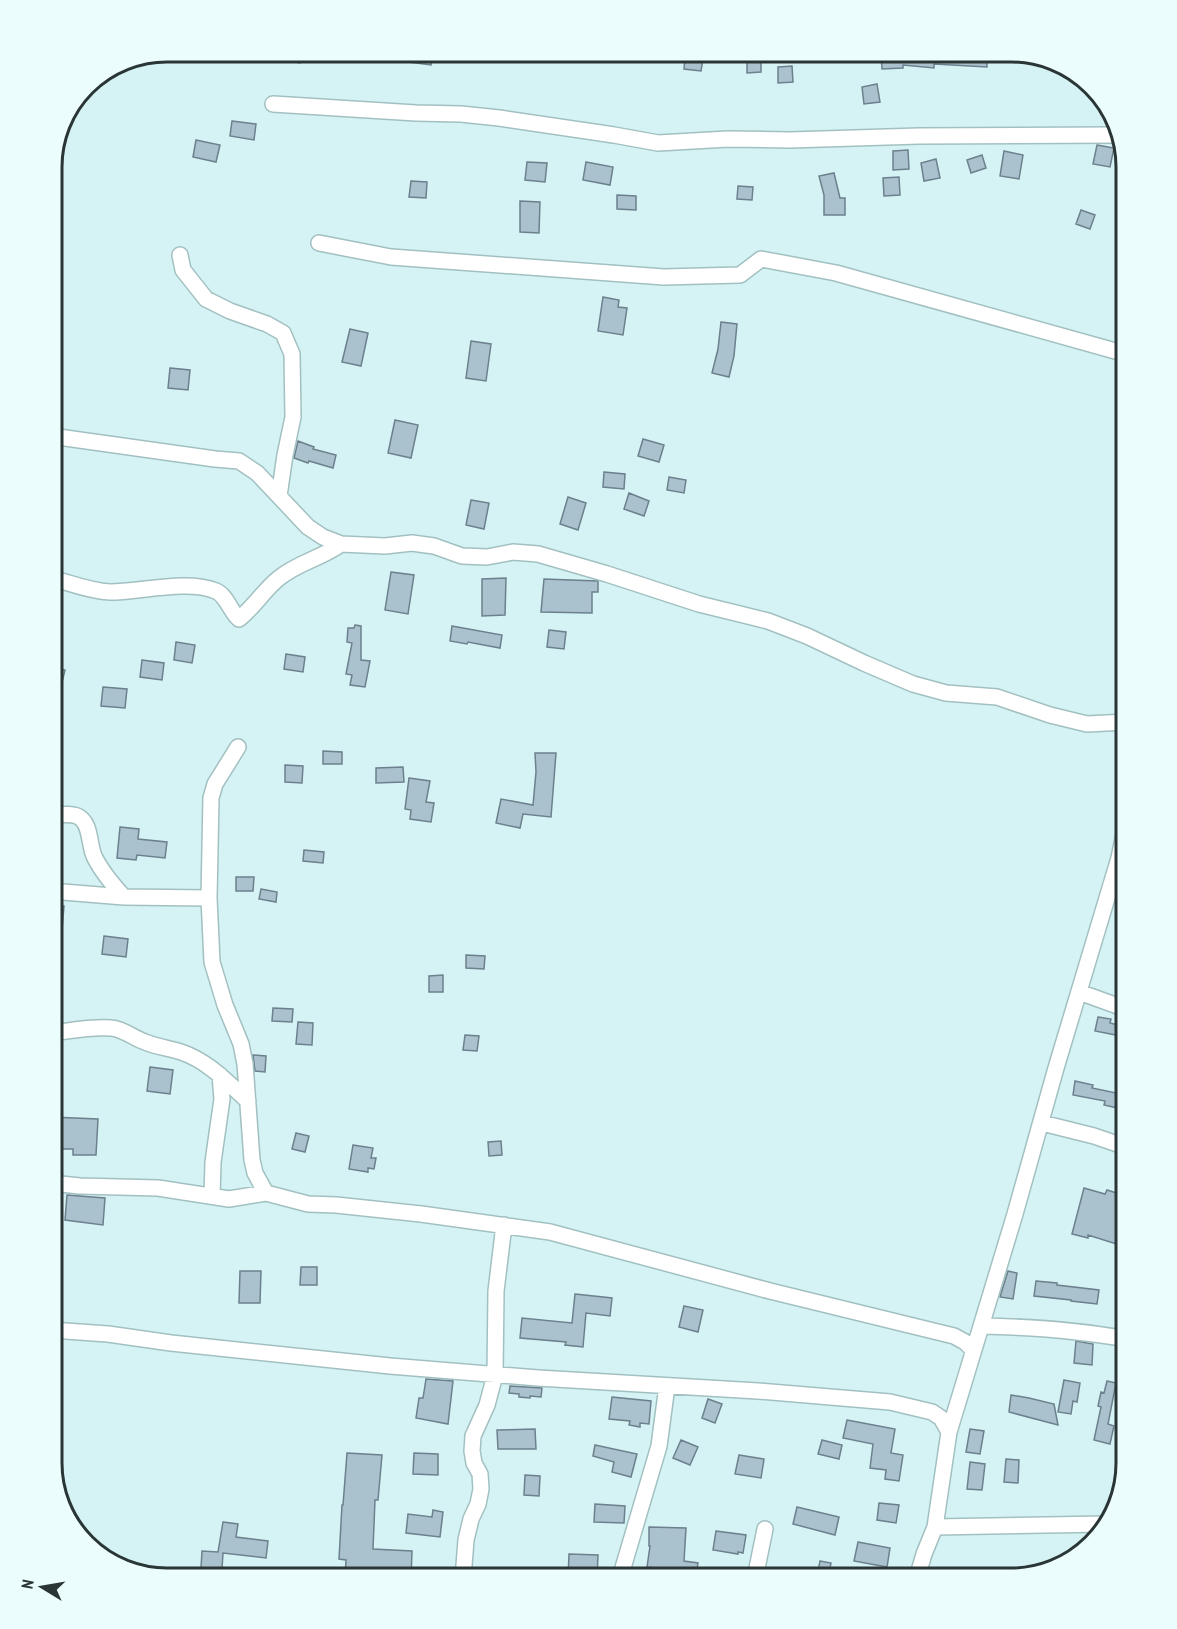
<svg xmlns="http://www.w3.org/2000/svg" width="1177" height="1629" font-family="'PT Sans Narrow',sans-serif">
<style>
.building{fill:#aac1ce;stroke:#6c808d;stroke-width:1.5}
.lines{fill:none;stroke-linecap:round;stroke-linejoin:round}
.street-casing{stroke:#a3c0c1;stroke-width:18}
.street{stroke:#fff;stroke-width:15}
.rim{fill:none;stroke:#2a3536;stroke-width:3}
</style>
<rect width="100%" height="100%" fill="#d5f3f4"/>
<path class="building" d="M266,51H302L300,63L266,57Z
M411,51H433L431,65L409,62Z
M626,51H642L641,62L625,61Z
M914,51L947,54V51L987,53V67L934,64V68L903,65V68L882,69L881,56L913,55Z
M685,57L703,59L701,71L684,69Z
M761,59V72L747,73V60Z
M792,66L793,82L778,83V67Z
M877,84L880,102L864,104L862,87Z
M232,121L256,124L254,140L230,136Z
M196,140L220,145L216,162L193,157Z
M1097,145L1114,148L1110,167L1093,164Z
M908,150L909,169L893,170V151Z
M1004,151L1023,155L1019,179L1000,176Z
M982,155L986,168L971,173L967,160Z
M936,159L940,178L924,181L921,163Z
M527,162L547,163L545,182L525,180Z
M586,162L613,167L610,185L583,180Z
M834,173L840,198H845V215H824V195L819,176Z
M899,177L900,195L884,196L883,178Z
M411,181L427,182L426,198L409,197Z
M738,186L753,187L752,200L737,199Z
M617,195L636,196V210L617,209Z
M520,201L540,202L539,233L520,232Z
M1081,210L1095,215L1090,229L1076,224Z
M603,297L619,300L618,307L627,308L623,335L598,331Z
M721,322L737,324L734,356L729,377L712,373L718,349Z
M350,329L368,333L361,366L342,362Z
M471,341L491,344L486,381L466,378Z
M170,368L190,370L188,390L168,388Z
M395,420L418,425L411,458L388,453Z
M643,439L664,445L659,462L638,456Z
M298,441L314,447L313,449L336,455L333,468L309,461L308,463L294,458Z
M604,472L625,474L624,489L603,487Z
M669,477L686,480L684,493L667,490Z
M629,493L649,501L644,516L624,509Z
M568,497L586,503L578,530L560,524Z
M471,500L489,503L484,529L466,525Z
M391,572L414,575L408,614L385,610Z
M506,578L505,615L482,616V579Z
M544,579L598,581V592H592V613L541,612Z
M355,625L361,626V660L370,661L365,687L350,685L352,675L346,674L352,643L347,642L348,628H354Z
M452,626L502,635L500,648L468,642L467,644L450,641Z
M549,630L566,632L564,649L547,647Z
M176,642L195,645L192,663L174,660Z
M286,654L305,657L303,672L284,669Z
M142,660L164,663L162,680L140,677Z
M51,667L65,670L55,711H51Z
M103,687L127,689L125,708L101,706Z
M323,751L342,752V764H323Z
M535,753H556L551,817L523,814L520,828L496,823L501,799L533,805L536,772Z
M285,765L303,766L302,783L285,782Z
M403,767L404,782L376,783V768Z
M409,778L430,781L426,802L434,803L431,822L410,819L411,810L405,809Z
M120,827L139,829L138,839L167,842L165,858L137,855L136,860L117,858Z
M304,850L324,852L323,863L303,861Z
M236,877H254L253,891H236Z
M261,889L277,892L276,902L259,899Z
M51,905L64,906L62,930L51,929Z
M104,936L128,939L126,957L102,954Z
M466,955L485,956L484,969L466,968Z
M443,975V992H429V976Z
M273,1008L293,1009L292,1022L272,1021Z
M1098,1017L1111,1019L1110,1023L1126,1027V1037L1095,1031Z
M298,1022L313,1023L312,1045L296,1044Z
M465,1035L479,1036L477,1051L463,1050Z
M253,1055L266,1056L265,1072L255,1071Z
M150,1067L173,1070L170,1094L147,1091Z
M1075,1081L1093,1085L1092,1088L1126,1095V1110L1104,1105L1105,1101L1073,1095Z
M51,1117L98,1119L96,1155H73V1149H51Z
M296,1133L309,1136L305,1152L292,1149Z
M501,1141L502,1155L489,1156L488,1142Z
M353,1145L373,1148L371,1158H376L374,1169L368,1168V1172L349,1169Z
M1084,1188L1105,1194L1107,1190L1126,1196V1247L1088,1235V1238L1072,1234Z
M67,1195L105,1198L103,1225L65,1220Z
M301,1267H317V1285H300Z
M240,1271H261L260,1303H239Z
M1008,1271L1017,1273L1013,1299L1000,1297Z
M1036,1281L1057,1283V1285L1099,1290L1097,1304L1071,1301V1300L1034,1296Z
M575,1294L612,1298L610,1316L586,1313L583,1347L565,1345L566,1342L520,1338L522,1318L572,1323Z
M684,1306L703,1310L698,1332L679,1327Z
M1076,1341L1093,1344L1092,1365L1074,1363Z
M426,1379L453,1381L448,1424L416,1418L419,1398H423Z
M1064,1380L1080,1383L1077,1402L1073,1401L1071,1414L1058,1412Z
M1107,1381L1116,1383L1108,1424L1114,1426L1110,1444L1094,1440L1101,1407L1098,1406L1101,1392L1104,1393Z
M510,1386L542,1388L541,1397L530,1396V1398L519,1397V1394L509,1393Z
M1011,1395L1029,1398L1054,1404L1058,1425L1009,1412Z
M612,1397L651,1401L649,1424L640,1423V1427L629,1425L630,1421L609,1419Z
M708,1399L722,1404L715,1423L702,1418Z
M847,1420L895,1429L891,1453L903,1455L899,1481L885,1479L886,1470L870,1468L873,1444L843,1438Z
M535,1429L536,1449H498L497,1430Z
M970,1429L984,1431L980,1454L966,1452Z
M681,1440L698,1447L690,1465L673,1458Z
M822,1440L842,1445L839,1459L818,1454Z
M595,1445L637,1454L631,1477L612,1472L614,1462L593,1456Z
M347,1453L382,1455L378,1500H375L373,1549L412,1551L411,1578H345L346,1560L339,1559L342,1505H343Z
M414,1453L438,1454V1475L413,1474Z
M739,1455L764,1459L761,1478L735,1474Z
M1006,1459L1019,1460L1018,1483L1004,1482Z
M970,1462L985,1464L982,1490L967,1489Z
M525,1475L540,1476L539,1496L524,1495Z
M879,1503L899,1505L896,1523L877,1520Z
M595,1504L625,1506L624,1523L594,1522Z
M797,1507L839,1517L835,1535L793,1524Z
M433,1510L443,1512L440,1537L406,1533L408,1514L432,1517Z
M223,1522L238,1524L236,1537L268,1541L266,1558L223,1553L222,1569L201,1568L202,1551L218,1552Z
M649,1527L686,1528L684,1561L698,1563L696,1576L678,1574L679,1571L647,1567L650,1546H649Z
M716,1531L746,1535L743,1553L738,1552V1554L713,1550Z
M858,1542L890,1548L887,1567L854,1561Z
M569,1554L598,1555L597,1578H568Z
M820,1561L831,1563L828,1578L817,1576Z"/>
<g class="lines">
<defs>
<path id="street" d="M273,104L416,113L461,114L499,118L614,135L658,143L728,139L790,140L919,136L1118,135
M319,243L391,257L664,277L740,275L761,259L836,273L1126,354
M180,255L183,270L206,299L230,311L267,324L283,333L292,354L293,417L285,455L279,496
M51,436L215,459L239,461L257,473L308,527L323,537L341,544L385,546L412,543L434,546L462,556L487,557L513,552L538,554L607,574L699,604L768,621L807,636L864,663L913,684L946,693L997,697L1050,715L1087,724L1126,722
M51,578C71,583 89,591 110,592C140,592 188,579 216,591C227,596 230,611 239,619C254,607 264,590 279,578C299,562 322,558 341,544
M238,747L215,784L211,798L209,898L212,962L225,1005L241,1044L245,1064L252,1160L255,1173L266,1193
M51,815C59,815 72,813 79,817C91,824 89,845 94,856C101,871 113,885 124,897
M51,891L124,897L209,898
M1079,992L1126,1009
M51,1033C70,1031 92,1026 111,1028C124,1029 133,1038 145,1042C157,1047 169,1048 181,1052C208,1061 227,1082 248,1101
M1042,1123L1094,1136L1126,1147
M51,1183L80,1186L158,1188L229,1199L266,1193L308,1204L336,1205L421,1214L550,1232L770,1291L954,1336L965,1342L973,1350
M212,1196L213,1162L222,1099L220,1075
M982,1326C1031,1327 1078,1330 1126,1339
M51,1330L108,1334L171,1343L390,1366L538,1378L758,1391L890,1402L932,1412L941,1418L949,1432L935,1527L924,1554L917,1578
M949,1432L1015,1214L1056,1068L1119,858L1126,824
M935,1527L1106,1524
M463,1578L466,1540L471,1519L478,1504L481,1489L480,1474L474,1463L472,1451L473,1436L487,1405L495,1375L496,1291L504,1225
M620,1578L659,1446L667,1386
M755,1578L765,1529"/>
</defs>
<use href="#street" class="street-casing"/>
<use href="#street" class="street"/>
</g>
<path d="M0 0H1177V1629H0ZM167 62H1011A105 105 0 0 1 1116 167V1463A105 105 0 0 1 1011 1568H167A105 105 0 0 1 62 1463V167A105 105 0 0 1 167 62Z" fill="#ecfdfe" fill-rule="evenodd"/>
<path class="rim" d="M167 62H1011A105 105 0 0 1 1116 167V1463A105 105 0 0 1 1011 1568H167A105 105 0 0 1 62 1463V167A105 105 0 0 1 167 62Z"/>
<g transform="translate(42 1587) rotate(281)" stroke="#ecfdfe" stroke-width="4.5" paint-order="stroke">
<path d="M0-4.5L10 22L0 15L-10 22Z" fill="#2a3536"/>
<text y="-9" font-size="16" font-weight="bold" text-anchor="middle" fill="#2a3536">N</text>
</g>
</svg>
